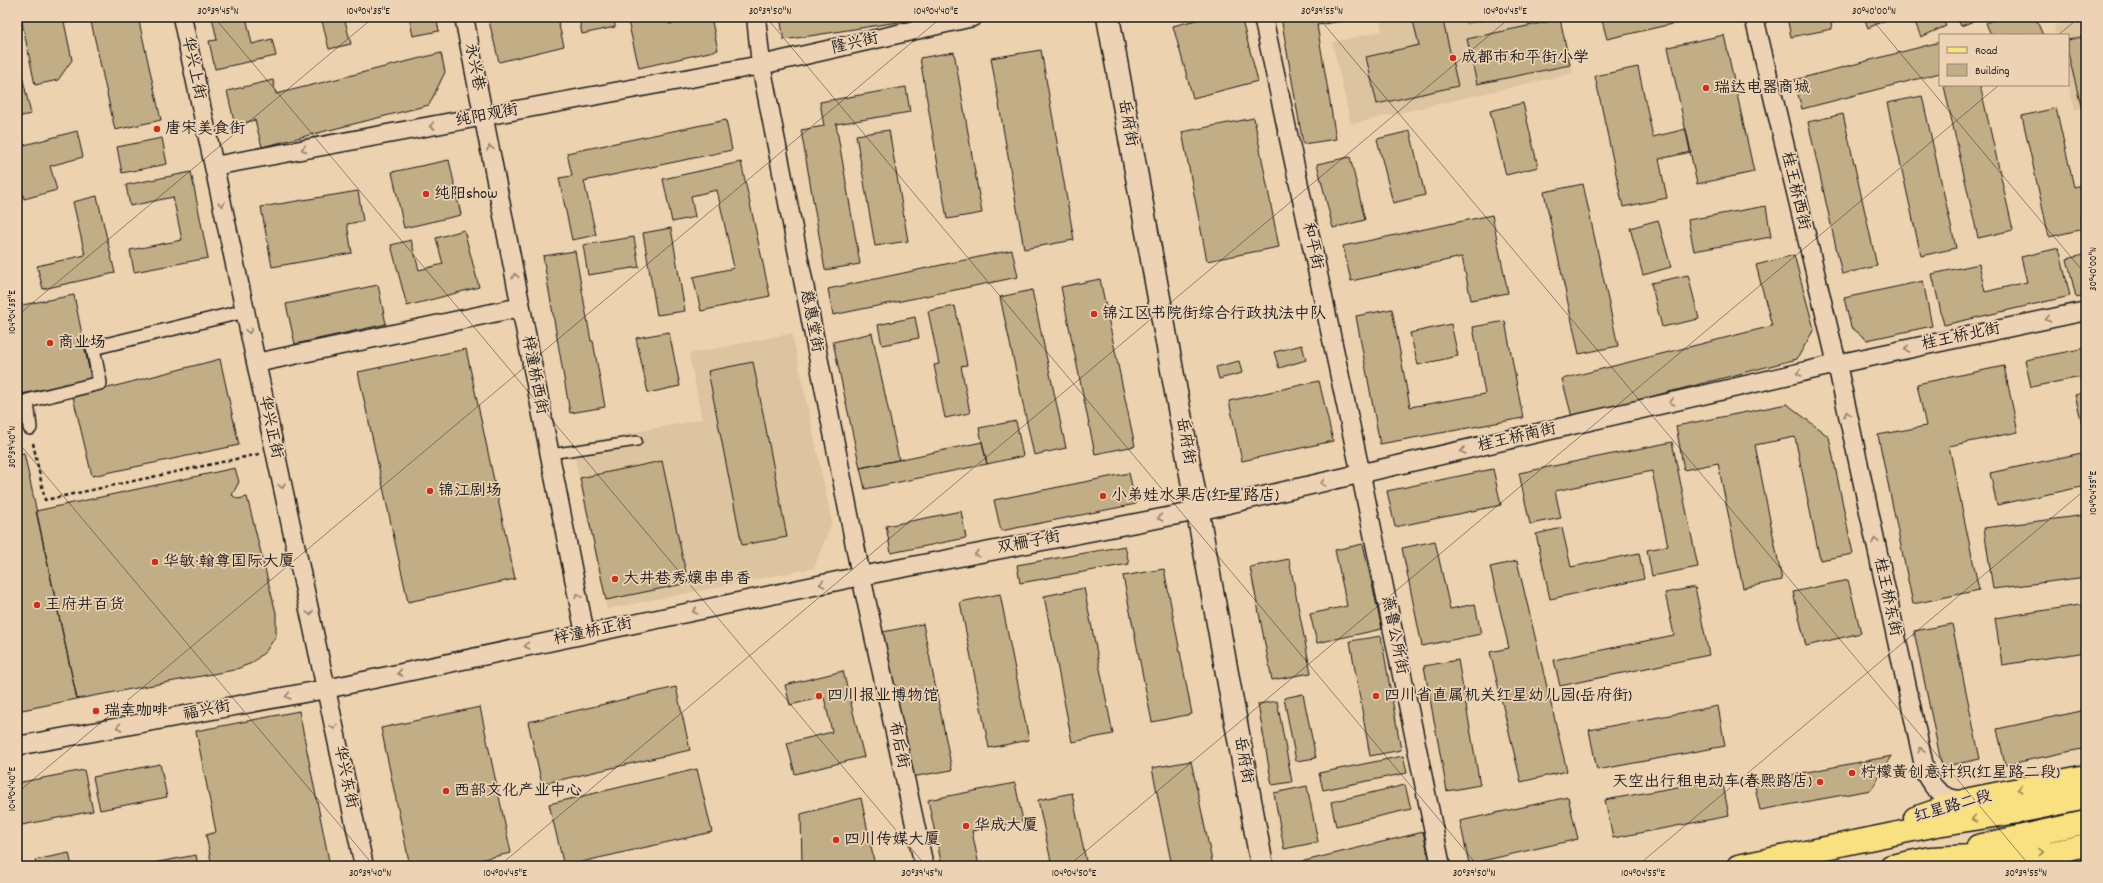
<svg xmlns="http://www.w3.org/2000/svg" width="2103" height="883" font-family="Dekko,'LXGW WenKai TC',sans-serif">
<style>
.built{fill:#dcc4a0}
.green{fill:#c5e7a0;stroke:#70825e}
.building{fill:#c2ae86;stroke:#1c1c1c}
.lines{fill:none;stroke-linecap:round;stroke-linejoin:round}
.service-casing{stroke:#1c1c1c;stroke-width:12}
.pedestrian-casing{stroke:#1c1c1c;stroke-width:16}
.minor-casing{stroke:#1c1c1c;stroke-width:21}
.tertiary-casing{stroke:#1c1c1c;stroke-width:25}
.primary-casing{stroke:#1c1c1c;stroke-width:25}
.path{stroke:#1c1c1c;stroke-width:2.5;stroke-dasharray:4 3;stroke-linecap:butt}
.service{stroke:#edd2b4;stroke-width:9}
.pedestrian{stroke:#edd2b4;stroke-width:13}
.minor{stroke:#edd2b4;stroke-width:18}
.tertiary{stroke:#edd2b4;stroke-width:22}
.primary{stroke:#f9e181;stroke-width:22}
.oneway{stroke:#8f8070}
.oneway2{stroke:#968854}
.ticks{fill:none;stroke:#1c1c1c;stroke-width:1;stroke-opacity:0.45}
.poi-dot{fill:#c8321e;stroke:#edd2b4;stroke-width:1.5}
.labels{text-anchor:middle;dominant-baseline:central;stroke-width:3.5;stroke-linejoin:round;paint-order:stroke}
.street-label{font-size:16px;fill:#1c1c1c;stroke:#edd2b4}
.poi-label{font-size:16px;fill:#1c1c1c;stroke:#edd2b4;text-anchor:start}
.neatline{fill:none;stroke:#1c1c1c;stroke-width:1.5}
.ticks-label{font-size:10px;text-anchor:middle;fill:#1c1c1c}
</style>
<rect width="100%" height="100%" fill="#edd2b0"/>
<filter id="ink" filterUnits="userSpaceOnUse"><feTurbulence type="fractalNoise" baseFrequency=".025" numOctaves="2"/><feDisplacementMap in="SourceGraphic" scale="8" xChannelSelector="R" yChannelSelector="G"/><feConvolveMatrix kernelMatrix="1 2 1 2 8 2 1 2 1" color-interpolation-filters="sRGB"/></filter>
<g filter="url(#ink)">
<path class="built" d="M1379,17H1560L1573,73L1351,124L1332,42L1382,31Z
M2086,19V108L2075,110L2068,83V35H2056L2054,26Z
M792,333L832,522L814,568L607,609L572,445L702,419L689,354Z"/>
<path class="green" d="M1464,17H1499L1466,24Z"/>
<path class="building" d="M21,17H63L72,60L58,80L35,85Z
M90,17H138L161,120L115,130Z
M212,17H246L252,44L272,39L276,56L215,69L209,41L217,40Z
M321,17H344L351,44L329,49Z
M409,17H436L439,31L413,36Z
M488,17H557L564,46L499,62Z
M579,17H614L615,27L582,34Z
M627,17H668L669,24L702,17H711L718,50L639,68Z
M780,17H930L784,40Z
M1207,17H1241L1258,81L1193,98L1173,26Z
M1281,17H1367L1317,25L1336,139L1303,144Z
M1412,17H1442L1458,86L1377,104L1366,57L1419,45Z
M1601,17H1702L1607,39Z
M1787,17H1830L1832,29L1791,37Z
M1864,17H1893L1868,28Z
M1913,17H1942L1946,26L1921,37Z
M1957,17H1980L1981,18L1961,26Z
M1999,17H2035L2043,35H1991L1986,23Z
M1560,19L1570,65L1477,84L1467,39Z
M1724,35L1754,172L1697,184L1668,47Z
M2086,36V105L2081,106L2068,53V40Z
M1940,42V73L1802,109L1794,80Z
M1041,50L1074,240L1024,249L991,58Z
M954,52L982,213L947,219L920,58Z
M441,53L445,72L429,105L262,147L255,120L235,125L227,91L273,80L276,94Z
M17,54L31,114L17,117Z
M1638,67L1653,137L1686,129L1691,152L1659,159L1667,198L1623,207L1595,76Z
M1948,85H1980L2013,230L1978,238L1944,86Z
M906,87L910,112L836,124L860,264L825,270L801,130L824,126L820,102Z
M1922,96L1956,248L1921,256L1887,103Z
M1523,103L1538,167L1506,175L1490,111Z
M2056,108L2074,187L2086,184V218L2080,219L2083,229L2049,237L2022,116Z
M1843,114L1877,266L1842,274L1808,122Z
M1254,118L1279,247L1207,261L1182,132Z
M726,120L732,150L584,181L596,235L572,240L559,178L572,176L567,153Z
M889,130L908,241L875,246L856,135Z
M77,131L83,157L50,166L57,190L24,199L17,172V147Z
M1410,131L1425,195L1393,203L1377,139Z
M162,138L167,164L122,173L117,147Z
M1350,157L1365,220L1333,228L1317,164Z
M449,160L461,215L404,228L392,172Z
M741,162L770,296L701,311L693,277L734,268L717,190L691,196L695,217L672,222L663,179Z
M191,172L208,258L134,272L130,250L182,240L173,197L130,206L126,185Z
M1583,184L1618,346L1579,354L1544,192Z
M358,191L363,221L347,224L352,253L272,267L261,207Z
M97,196L115,273L43,289L37,266L85,255L73,202Z
M1766,206L1771,237L1694,251L1688,220Z
M1492,215L1508,293L1471,300L1462,257L1351,281L1343,246Z
M1658,220L1671,267L1643,275L1630,228Z
M671,228L685,311L657,315L643,233Z
M464,230L479,287L407,306L391,245L411,240L419,270L443,264L436,238Z
M634,237L639,267L588,275L583,245Z
M2059,248L2070,296L1944,325L1932,274L1979,264L1985,292L2027,282L2021,257Z
M1012,250L1018,277L833,315L828,289Z
M575,251L591,341H593L605,407L570,413L543,256Z
M2086,254V295L2076,297L2067,259Z
M1794,255L1814,329L1797,359L1572,417L1562,379L1772,326L1756,265Z
M1688,275L1699,319L1662,327L1651,283Z
M1100,279L1135,446L1095,454L1061,287Z
M1923,281L1932,326L1867,340L1851,327L1844,298Z
M378,285L386,324L295,344L286,304Z
M1032,290L1066,448L1034,455L1000,297Z
M74,295L91,379L17,395V306Z
M955,306L967,365L961,366L970,413L945,418L934,365L939,364L928,311Z
M1392,309L1410,407L1485,394L1473,327L1505,321L1523,418L1380,444L1356,316Z
M915,317L919,338L882,345L878,325Z
M1451,324L1458,356L1418,365L1410,333Z
M669,332L680,386L648,393L636,338Z
M872,333L899,460L860,468L833,342Z
M1302,345L1306,360L1279,368L1274,352Z
M2086,348V376L2031,387L2025,360Z
M466,349L515,579L408,602L358,372Z
M220,359L239,445L92,476L73,397Z
M1239,361L1242,373L1219,379L1216,367Z
M753,362L787,537L742,545L708,371Z
M2004,366L2018,432L1949,446L1979,590L1913,604L1878,435L1926,426L1917,384Z
M1319,381L1333,441L1242,461L1229,401Z
M2086,392V436H2085L2075,395Z
M1787,404L1829,437L1853,554L1820,560L1795,437L1755,445L1782,580L1743,588L1718,463L1684,470L1676,426Z
M1016,421L1023,456L987,464L979,428Z
M982,442L987,464L865,489L860,468Z
M1672,442L1698,567L1652,576L1647,550L1668,546L1652,471L1555,491L1561,518L1530,524L1519,473Z
M2086,452V486L1997,505L1990,473Z
M24,453L77,699L17,711V454Z
M662,461L688,583L606,600L580,478Z
M235,468L239,482L232,495L238,499L247,497L276,613V636L266,651L252,663L234,670L77,699L36,511Z
M1493,469L1501,505L1395,527L1387,491Z
M1129,473L1136,504L1001,531L994,500Z
M961,511L966,538L891,553L886,526Z
M2086,515V577L1993,589L1984,528Z
M1562,528L1571,567L1639,553L1644,579L1550,599L1536,534Z
M1435,541L1450,609L1475,604L1481,634L1422,646L1402,548Z
M1363,544L1382,629L1317,643L1310,614L1347,606L1335,550Z
M1125,546L1129,564L1020,583L1017,565Z
M1289,559L1311,673L1272,680L1250,567Z
M1517,561L1567,771L1521,782L1490,652L1509,648L1490,567Z
M1164,569L1192,714L1152,722L1123,576Z
M1848,580L1861,633L1806,646L1793,592Z
M1695,587L1709,655L1560,686L1554,660L1674,635L1665,593Z
M1084,588L1113,734L1072,742L1044,596Z
M1000,594L1029,740L989,748L960,602Z
M2086,604V652L2002,665L1995,618Z
M923,624L952,770L911,777L883,632Z
M1952,624L1980,759L1942,767L1914,631Z
M1381,636L1401,750L1370,756L1350,641Z
M1458,660L1480,785L1447,791L1424,666Z
M843,671L864,757L795,774L787,743L832,732L824,697L790,705L785,685Z
M676,687L690,750L542,784L528,722Z
M1303,694L1316,758L1296,761L1284,698Z
M1277,701L1292,782L1272,785L1258,704Z
M1718,706L1725,746L1597,770L1589,730Z
M480,707L511,853L451,866H410L381,728Z
M2086,710V748L2005,765L1997,729Z
M299,711L330,866H212L206,835L216,832L196,731Z
M1403,756L1407,773L1323,790L1319,773Z
M1892,756L1871,790L1760,810L1754,782Z
M1191,761L1213,866H1172L1152,768Z
M160,764L167,797L100,810L93,777Z
M697,769L712,832L564,866L549,804Z
M84,770L93,811L17,826V783Z
M1722,779L1729,816L1613,838L1605,800Z
M1015,783L1023,821L972,831L979,866H942L928,800Z
M1405,785L1411,809L1336,826L1331,802Z
M1307,786L1318,842L1284,849L1274,793Z
M1072,793L1087,866H1052L1038,800Z
M1568,797L1578,839L1469,864L1460,821Z
M861,798L875,866H802L801,814Z
M1423,832L1431,866H1293L1292,864Z
M69,853L72,866H37L35,860Z
M196,855L198,866H137Z"/>
<g class="lines">
<defs>
<path id="service" d="M550,454L637,441"/>
<path id="pedestrian" d="M30,428L27,401L100,383L93,348L245,311"/>
<path id="minor" d="M182,17L364,866
M464,17L585,634
M756,17L761,65L861,576L924,866
M1263,17L1361,475L1441,866
M1754,17L1837,364L1926,775C1936,793 1946,801 1967,800
M214,166L761,65L973,17
M256,363L521,307
M17,746L326,689L861,576L1198,511L1837,364L2086,311"/>
<path id="tertiary" d="M1108,17L1262,866"/>
<path id="primary" d="M1915,818L1970,799L2086,776
M1978,846L2086,822
M1738,866L1937,825L2012,813L2086,798
M1891,866L1931,858L2054,852L2086,845"/>
</defs>
<use href="#service" class="service-casing"/>
<use href="#pedestrian" class="pedestrian-casing"/>
<use href="#minor" class="minor-casing"/>
<use href="#tertiary" class="tertiary-casing"/>
<use href="#primary" class="primary-casing"/>
<path class="path" d="M33,443L45,500L259,454"/>
<use href="#service" class="service"/>
<use href="#pedestrian" class="pedestrian"/>
<use href="#minor" class="minor"/>
<use href="#tertiary" class="tertiary"/>
<use href="#primary" class="primary"/>
</g>
<defs><path id="oneway-chevron" d="M-2-3.5L2.5 0L-2 3.5" fill="none" stroke-width="1.6" stroke-linecap="round" stroke-linejoin="round"/></defs>
<g class="oneway">
<use href="#oneway-chevron" transform="translate(432 126) rotate(169)"/>
<use href="#oneway-chevron" transform="translate(490 148) rotate(-101)"/>
<use href="#oneway-chevron" transform="translate(304 149) rotate(170)"/>
<use href="#oneway-chevron" transform="translate(222 204) rotate(78)"/>
<use href="#oneway-chevron" transform="translate(515 276) rotate(-101)"/>
<use href="#oneway-chevron" transform="translate(2048 319) rotate(168)"/>
<use href="#oneway-chevron" transform="translate(249 331) rotate(78)"/>
<use href="#oneway-chevron" transform="translate(1907 349) rotate(168)"/>
<use href="#oneway-chevron" transform="translate(1799 373) rotate(167)"/>
<use href="#oneway-chevron" transform="translate(1672 402) rotate(167)"/>
<use href="#oneway-chevron" transform="translate(1847 414) rotate(-102)"/>
<use href="#oneway-chevron" transform="translate(1463 451) rotate(167)"/>
<use href="#oneway-chevron" transform="translate(1323 483) rotate(167)"/>
<use href="#oneway-chevron" transform="translate(282 486) rotate(78)"/>
<use href="#oneway-chevron" transform="translate(1160 518) rotate(169)"/>
<use href="#oneway-chevron" transform="translate(1875 541) rotate(-102)"/>
<use href="#oneway-chevron" transform="translate(977 554) rotate(169)"/>
<use href="#oneway-chevron" transform="translate(822 584) rotate(168)"/>
<use href="#oneway-chevron" transform="translate(578 596) rotate(-101)"/>
<use href="#oneway-chevron" transform="translate(695 611) rotate(168)"/>
<use href="#oneway-chevron" transform="translate(310 613) rotate(78)"/>
<use href="#oneway-chevron" transform="translate(527 646) rotate(168)"/>
<use href="#oneway-chevron" transform="translate(400 673) rotate(168)"/>
<use href="#oneway-chevron" transform="translate(288 696) rotate(169)"/>
<use href="#oneway-chevron" transform="translate(119 727) rotate(169)"/>
<use href="#oneway-chevron" transform="translate(334 727) rotate(78)"/>
<use href="#oneway-chevron" transform="translate(1921 750) rotate(-103)"/>
</g>
<g class="oneway2">
<use href="#oneway-chevron" transform="translate(2020 789) rotate(169)"/>
<use href="#oneway-chevron" transform="translate(1974 819) rotate(171)"/>
<use href="#oneway-chevron" transform="translate(2041 852) rotate(-3)"/>
</g>
</g>
<path class="ticks" d="M214,17L926,866M766,17L1478,866M1318,17L2030,866M1870,17L2086,275M2058,35L2080,17M17,316L374,17M17,441L374,866M17,793L942,17M499,866L1511,17M1068,866L1999,85M1637,866L2086,489"/>
<g class="poi-dot">
<circle cx="1453" cy="58" r="4"/>
<circle cx="1706" cy="88" r="4"/>
<circle cx="157" cy="129" r="4"/>
<circle cx="426" cy="194" r="4"/>
<circle cx="1094" cy="314" r="4"/>
<circle cx="50" cy="343" r="4"/>
<circle cx="430" cy="491" r="4"/>
<circle cx="1103" cy="496" r="4"/>
<circle cx="155" cy="562" r="4"/>
<circle cx="615" cy="579" r="4"/>
<circle cx="37" cy="605" r="4"/>
<circle cx="819" cy="696" r="4"/>
<circle cx="1376" cy="696" r="4"/>
<circle cx="96" cy="711" r="4"/>
<circle cx="1852" cy="773" r="4"/>
<circle cx="1820" cy="782" r="4"/>
<circle cx="446" cy="791" r="4"/>
<circle cx="966" cy="826" r="4"/>
<circle cx="836" cy="840" r="4"/>
</g>
<g class="labels">
<g class="street-label">
<text transform="translate(855 44) rotate(-13)">隆兴街</text>
<text transform="translate(474 67) rotate(79)">永兴巷</text>
<text transform="translate(193 68) rotate(78)">华兴上街</text>
<text transform="translate(487 116) rotate(-11)">纯阳观街</text>
<text transform="translate(1127 123) rotate(80)">岳府街</text>
<text transform="translate(1795 191) rotate(77)">桂王桥西街</text>
<text transform="translate(1312 246) rotate(78)">和平街</text>
<text transform="translate(811 321) rotate(79)">慈惠堂街</text>
<text transform="translate(1961 337) rotate(-12)">桂王桥北街</text>
<text transform="translate(534 375) rotate(79)">梓潼桥西街</text>
<text transform="translate(270 427) rotate(78)">华兴正街</text>
<text transform="translate(1517 438) rotate(-13)">桂王桥南街</text>
<text transform="translate(1185 441) rotate(80)">岳府街</text>
<text transform="translate(1029 543) rotate(-11)">双栅子街</text>
<text transform="translate(1887 597) rotate(78)">桂王桥东街</text>
<text transform="translate(593 632) rotate(-12)">梓潼桥正街</text>
<text transform="translate(1394 635) rotate(79)">燕鲁公所街</text>
<text transform="translate(207 711) rotate(-11)">福兴街</text>
<text transform="translate(898 745) rotate(78)">布后街</text>
<text transform="translate(1243 760) rotate(80)">岳府街</text>
<text transform="translate(345 777) rotate(78)">华兴东街</text>
<text transform="translate(1953 807) rotate(-16)">红星路二段</text>
</g>
<g class="poi-label">
<text x="1461" y="58">成都市和平街小学</text>
<text x="1714" y="88">瑞达电器商城</text>
<text x="165" y="129">唐宋美食街</text>
<text x="434" y="194">纯阳show</text>
<text x="1102" y="314">锦江区书院街综合行政执法中队</text>
<text x="58" y="343">商业场</text>
<text x="438" y="491">锦江剧场</text>
<text x="1111" y="496">小弟娃水果店(红星路店)</text>
<text x="163" y="562">华敏·翰尊国际大厦</text>
<text x="623" y="579">大井巷秀孃串串香</text>
<text x="45" y="605">王府井百货</text>
<text x="827" y="696">四川报业博物馆</text>
<text x="1384" y="696">四川省直属机关红星幼儿园(岳府街)</text>
<text x="104" y="711">瑞幸咖啡</text>
<text x="1860" y="773">柠檬黄创意针织(红星路二段)</text>
<text x="1812" y="782" text-anchor="end">天空出行租电动车(春熙路店)</text>
<text x="454" y="791">西部文化产业中心</text>
<text x="974" y="826">华成大厦</text>
<text x="844" y="840">四川传媒大厦</text>
</g>
</g>
<rect width="2103" height="883" fill="none" stroke="#edd2b4" stroke-width="44"/>
<rect x="1939" y="34" width="130" height="52" fill="#edd2b4" stroke="#998977"/>
<rect x="1947" y="47" width="20" height="6" fill="#f9e181" stroke="#998977"/>
<text x="1975" y="54" font-size="12" fill="#1c1c1c">Road</text>
<rect x="1947" y="64" width="20" height="12" fill="#c2ae86" stroke="#998977"/>
<text x="1975" y="74" font-size="12" fill="#1c1c1c">Building</text>
<rect x="22" y="22" width="2059" height="839" class="neatline"/>
<g class="ticks-label">
<text x="218" y="14">30°39'45"N</text>
<text x="368" y="14">104°04'35"E</text>
<text x="770" y="14">30°39'50"N</text>
<text x="936" y="14">104°04'40"E</text>
<text x="1322" y="14">30°39'55"N</text>
<text x="1505" y="14">104°04'45"E</text>
<text x="1874" y="14">30°40'00"N</text>
<text transform="translate(2092 269) rotate(-90)" y="4">30°40'00"N</text>
<text transform="translate(11 312) rotate(-90)" y="4">104°04'35"E</text>
<text transform="translate(11 447) rotate(-90)" y="4">30°39'40"N</text>
<text transform="translate(2092 493) rotate(-90)" y="4">104°04'55"E</text>
<text transform="translate(11 789) rotate(-90)" y="4">104°04'40"E</text>
<text x="370" y="876">30°39'40"N</text>
<text x="505" y="876">104°04'45"E</text>
<text x="922" y="876">30°39'45"N</text>
<text x="1074" y="876">104°04'50"E</text>
<text x="1474" y="876">30°39'50"N</text>
<text x="1643" y="876">104°04'55"E</text>
<text x="2026" y="876">30°39'55"N</text>
</g>
</svg>
